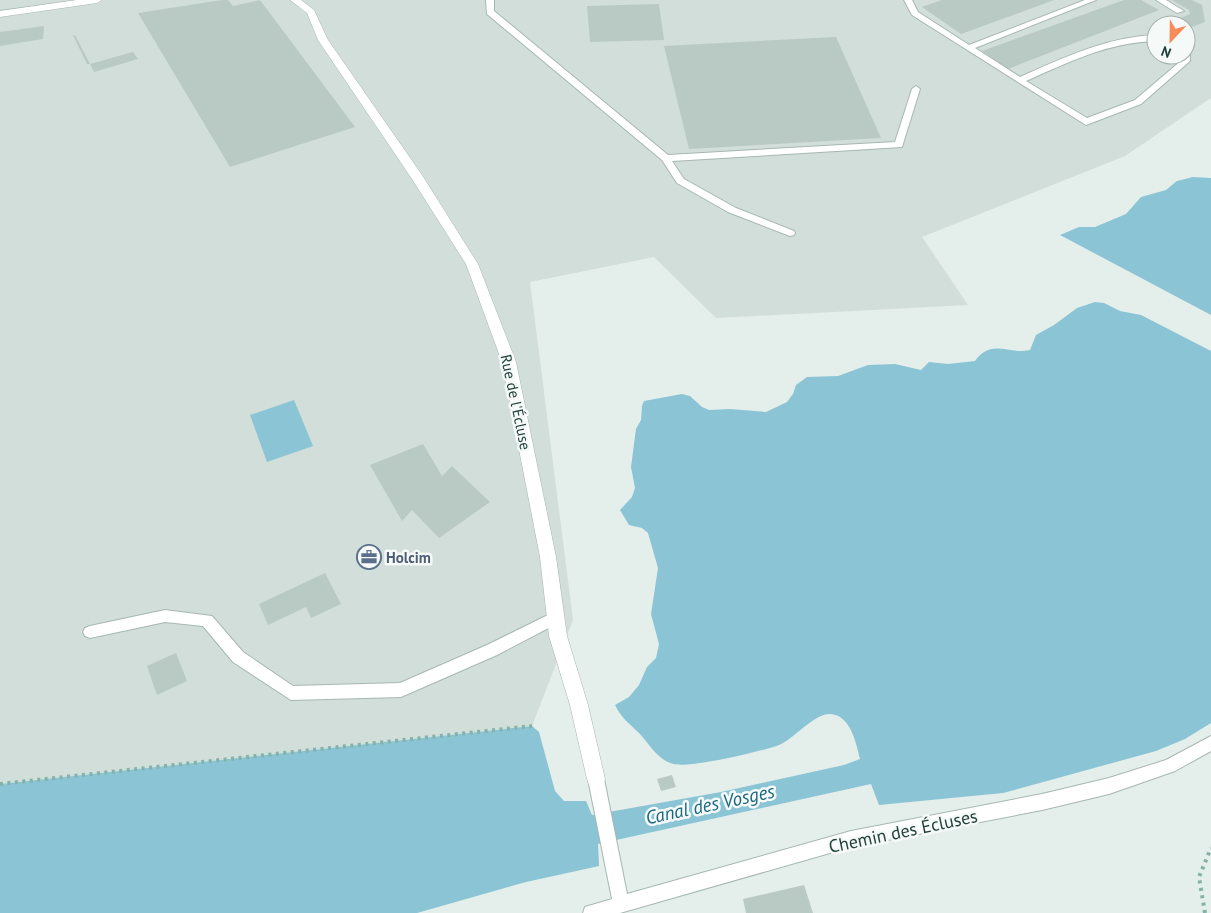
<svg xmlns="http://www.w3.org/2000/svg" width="1211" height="913" font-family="'PT Sans',sans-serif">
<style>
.built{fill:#d2deda;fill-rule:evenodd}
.water{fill:#8bc4d5}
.building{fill:#b9c9c4}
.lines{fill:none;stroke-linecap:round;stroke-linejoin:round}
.lane-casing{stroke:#a6b7b2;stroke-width:2}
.street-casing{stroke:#a6b7b2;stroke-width:1}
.path{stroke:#83b3a8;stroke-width:4;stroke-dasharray:3 4.5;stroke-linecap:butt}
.lane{fill:#fff;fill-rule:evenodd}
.street{fill:#fff;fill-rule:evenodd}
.labels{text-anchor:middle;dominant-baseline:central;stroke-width:5;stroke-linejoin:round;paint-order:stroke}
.street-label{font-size:15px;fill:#22413b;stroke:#f5faf8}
.service-label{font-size:15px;font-weight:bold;fill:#4e5e75;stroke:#f5faf8;text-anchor:start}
.near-street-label{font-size:18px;fill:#22413b;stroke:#f5faf8}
.near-water-label{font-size:19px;font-style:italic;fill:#1a6780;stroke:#f5faf8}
</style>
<rect width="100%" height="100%" fill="#e4eeea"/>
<path class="built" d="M0,0H1211V98L1125,156L922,237L968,305L716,318L654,257L530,282L573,620L532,726L0,784ZM1156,25H1186V55H1156Z"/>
<path class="water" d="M1193,177L1211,178V315L1060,235L1079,227H1095L1126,214L1141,197L1166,190L1177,181Z
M1095,302L1104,303L1120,311L1141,315L1211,351V723L1185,739L1156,751L1003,793L879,805L871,784L598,844L599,866L526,882L417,913H0V784L532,726L539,732L555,791L564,801H586L592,815L721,792L844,765L860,759C856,743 851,716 831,714C814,713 794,739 779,745C760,752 691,768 674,764C659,761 649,744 640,734C630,724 621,718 615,705L629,697L639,685L647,667L656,658L659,644L651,614L658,568L648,533L642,528L629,525L620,510L632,497L635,488L631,467L636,429L641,420L642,406L644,401L682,394L690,396L702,407L709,410L730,409L766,412L787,402L793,394L796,385L807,377L838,376L868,365L895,364L921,370L929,362L948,364L975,361C992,338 1008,355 1030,350L1036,335L1054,325L1077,308Z
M294,400L313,446L267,462L250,415Z"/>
<path class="building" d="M222,0H228L233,6L260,0L355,127L230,167L138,13Z
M942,0H1054L961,34L922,7Z
M1124,0H1141L1159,10L1008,69L982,51Z
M1172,0H1192L1202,5L1205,22L1186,29V25H1177L1171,22L1190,14L1189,10Z
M659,4L664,40L590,42L587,6Z
M44,26L43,39L0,46V32Z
M73,35H75L90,64H87Z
M836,37L881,138L689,149L664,46Z
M133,52L138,59L94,72L90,64Z
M423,444L442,476L452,466L490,502L439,538L412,510L402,521L370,465Z
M325,573L341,604L311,618L306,607L268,625L259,604Z
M176,653L187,681L157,695L147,666Z
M672,775L676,787L661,791L657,779Z
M804,885L813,913H746L743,899Z"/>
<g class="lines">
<defs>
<path id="lane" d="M486,0H494V11L668,155L895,142L912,89L916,86L920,89L902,147L672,161L684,179L736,208L794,231L795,233L794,235L790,236L728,212L677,183L662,160L487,14Z
M904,0H912L918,12L969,45L1085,0H1096L975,48L1020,77C1065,57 1107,37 1156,35V41C1109,42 1069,62 1026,81L1087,118L1135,100L1182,60V55H1186V51L1190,54V61L1141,104L1086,125L912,15Z
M1156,0H1166L1184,11L1177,13Z
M165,610L212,616L243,652L293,686L400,683L487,645L550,614L555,612L560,614L562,618L560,622L497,655L401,697L291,700L233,662L203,626L165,622L90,638L85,636L83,632L85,628L90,626Z
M1211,736V751L1175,771L1109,794L1042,810L851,847L620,913H583L585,907L612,899L588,779L590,774L596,771L602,774L604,779L627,894L851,831L1042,794L1109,778L1166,760Z"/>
<path id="street" d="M77,0H102L97,3L0,17V11Z
M290,0H301L314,10L328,40L422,175L478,264L516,362L556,557L567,636L588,705L605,779L603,785L596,788L589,785L587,779L570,705L549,636L540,557L502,362L466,264L412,179L318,40L307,13Z"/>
</defs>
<use href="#lane" class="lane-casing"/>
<use href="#street" class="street-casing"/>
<path class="path" d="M0,784L532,726
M1205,913L1199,877L1211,848"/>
<use href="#lane" class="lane"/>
<use href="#street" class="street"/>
</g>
<defs>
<symbol id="office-ring" viewBox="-11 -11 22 22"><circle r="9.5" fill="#f5faf8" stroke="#5c6f8a" stroke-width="1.5"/><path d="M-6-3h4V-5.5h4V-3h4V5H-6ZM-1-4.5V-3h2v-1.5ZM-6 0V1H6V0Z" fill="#5c6f8a"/></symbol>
</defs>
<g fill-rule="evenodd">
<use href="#office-ring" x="355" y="543" width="28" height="28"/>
</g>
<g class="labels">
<g class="street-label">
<text transform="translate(516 402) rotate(78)">Rue de l'Écluse</text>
</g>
<g class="service-label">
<text x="386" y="557">Holcim</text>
</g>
<g class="near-street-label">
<text transform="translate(903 831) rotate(-12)">Chemin des Écluses</text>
</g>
<g class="near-water-label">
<text transform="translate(710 804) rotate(-12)">Canal des Vosges</text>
</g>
</g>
<g transform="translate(1171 40) rotate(202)"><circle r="24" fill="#f5faf8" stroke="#a1b0ac"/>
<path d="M0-4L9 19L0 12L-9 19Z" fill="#f78c5a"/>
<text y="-8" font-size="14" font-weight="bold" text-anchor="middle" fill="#22413b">N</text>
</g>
</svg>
